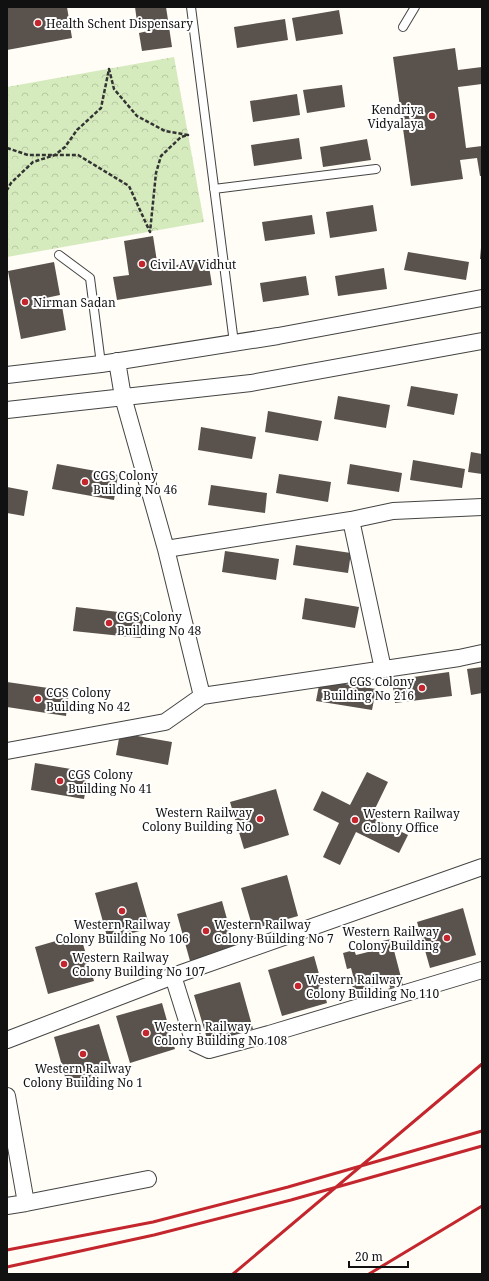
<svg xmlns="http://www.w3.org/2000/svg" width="489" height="1281" font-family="'Noto Serif',serif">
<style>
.park{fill:url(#park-crowns)}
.building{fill:#5a524d}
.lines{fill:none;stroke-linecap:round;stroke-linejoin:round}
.service-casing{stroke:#444;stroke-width:10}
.minor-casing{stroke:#444;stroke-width:18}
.path{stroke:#333;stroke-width:2.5;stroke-dasharray:4 2;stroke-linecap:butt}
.service{stroke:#fff;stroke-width:8}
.minor{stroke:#fff;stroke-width:16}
.rail{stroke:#c4262e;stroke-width:3}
.poi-dot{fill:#c4262e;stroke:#fff;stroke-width:1.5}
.labels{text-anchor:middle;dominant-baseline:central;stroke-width:4;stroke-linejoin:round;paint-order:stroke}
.poi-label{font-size:12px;fill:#111;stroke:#fff;text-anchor:start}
</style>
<defs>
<pattern id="park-crowns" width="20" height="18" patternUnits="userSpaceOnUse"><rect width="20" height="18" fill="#d5ebbd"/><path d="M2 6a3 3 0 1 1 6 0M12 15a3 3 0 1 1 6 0" fill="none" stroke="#b6c8a1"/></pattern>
</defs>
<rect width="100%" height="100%" fill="#fffdf5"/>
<path class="park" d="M174,57L204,222L7,257V87Z"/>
<path class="building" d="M7,7H67L72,38L7,50Z
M135,7H166L168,20L163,21L164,28L169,27L172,47L142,51L139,33L148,31L146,21L137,22Z
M339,10L343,34L296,41L292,18Z
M285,19L288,40L237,48L234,27Z
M455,48L458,70L482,67V84L458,87L466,148L482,146V176H480L477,158L460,160L463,179L411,186L393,57Z
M342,85L345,107L307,113L303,90Z
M297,94L300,115L253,122L250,101Z
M299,138L302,159L254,166L251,145Z
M367,139L371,160L323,167L320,147Z
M373,205L377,231L330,238L326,212Z
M312,215L315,234L265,241L262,222Z
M153,236L158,268L208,260L212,285L117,300L113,277L129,275L124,241Z
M481,248H482V259H480Z
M408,252L469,262L466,280L404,270Z
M54,262L60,295L36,300L37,304L61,300L66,330L21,339L8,271Z
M384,268L387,289L338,296L335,276Z
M306,276L309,295L263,302L260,283Z
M411,386L458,394L454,415L407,406Z
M338,396L390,405L386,428L334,419Z
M268,411L322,421L318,441L265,432Z
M201,427L256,437L252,459L198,450Z
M471,452L482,454V474L468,472Z
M413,460L465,469L462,488L410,480Z
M57,464L118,475L114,500L52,489Z
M350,464L402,473L399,492L347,484Z
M279,474L331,482L328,502L276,493Z
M211,485L267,493L265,513L208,505Z
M7,487L28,491L24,516L7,513Z
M296,545L351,553L348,573L293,565Z
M225,551L279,559L276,580L222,572Z
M305,598L359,607L355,628L302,619Z
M76,607L144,615L141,638L73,631Z
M482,667V693L471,695L467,669Z
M449,672L452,696L395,703L392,680Z
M320,680L376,689L372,710L316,701Z
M7,682L69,691L66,716L7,707Z
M120,733L172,742L168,765L116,755Z
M35,763L89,772L84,799L31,790Z
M367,772L388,782L371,817L408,835L399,853L356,832L340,865L323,857L339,823L313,810L322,791L350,805Z
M276,789L289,835L244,849L230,802Z
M287,875L298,916L253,929L241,888Z
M137,882L150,928L108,940L95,893Z
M222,901L235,948L190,961L177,914Z
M463,908L476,955L430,968L417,922Z
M80,934L94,981L48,994L35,947Z
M391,939L403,985L390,988L389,982L380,984L377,972L371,974L374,986L364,988L366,995L355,998L352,984L355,983L351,968L347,969L343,953L354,950L356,955L380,949L378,942Z
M314,956L327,1003L282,1016L268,970Z
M240,982L253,1029L208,1042L194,995Z
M162,1003L175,1049L130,1063L116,1016Z
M99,1024L113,1071L67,1084L54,1037Z"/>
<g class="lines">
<defs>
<path id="service" d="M191,7L234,343
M403,27L415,7
M214,189L376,169
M59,255L90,278L101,364"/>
<path id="minor" d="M117,361L123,397L166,549L202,696L459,658L482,653
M7,375L101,364L278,336L482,298
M7,410L251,383L482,341
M351,520L383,669
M166,549L351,520L393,511L482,507
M7,751L165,722L202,696
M173,976L194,1043L209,1050L269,1034L482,970
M7,1040L173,976L482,867
M7,1096L26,1203L7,1206
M26,1203L148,1179"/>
</defs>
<use href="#service" class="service-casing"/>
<use href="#minor" class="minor-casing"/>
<path class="path" d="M7,148L28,155H78L129,186L150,232L156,173L161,156L181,137L188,135L165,131L137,116L114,89L109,69L101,108L77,130L65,147L55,155L33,162L11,183L7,190"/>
<use href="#service" class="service"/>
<use href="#minor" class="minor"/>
<path class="rail" d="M7,1250L153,1222L288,1187L482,1131
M7,1267L154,1235L291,1200L482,1146
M233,1274L482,1064
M369,1274L482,1206"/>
</g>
<g class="poi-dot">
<circle cx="38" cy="23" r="4"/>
<circle cx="432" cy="116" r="4"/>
<circle cx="142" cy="264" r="4"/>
<circle cx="25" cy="302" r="4"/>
<circle cx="85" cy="482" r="4"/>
<circle cx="109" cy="623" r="4"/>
<circle cx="422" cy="688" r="4"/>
<circle cx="38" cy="699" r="4"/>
<circle cx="60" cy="781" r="4"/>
<circle cx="260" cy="819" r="4"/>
<circle cx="355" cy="820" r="4"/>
<circle cx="122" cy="911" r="4"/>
<circle cx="206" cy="931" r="4"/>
<circle cx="447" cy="938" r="4"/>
<circle cx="64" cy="964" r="4"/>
<circle cx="298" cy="986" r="4"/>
<circle cx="146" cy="1033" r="4"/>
<circle cx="83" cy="1054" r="4"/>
</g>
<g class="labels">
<g class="poi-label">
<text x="46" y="23">Health Schent Dispensary</text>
<text x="424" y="109" text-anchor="end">Kendriya<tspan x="424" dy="14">Vidyalaya</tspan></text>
<text x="150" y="264">Civil AV Vidhut</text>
<text x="33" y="302">Nirman Sadan</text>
<text x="93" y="475">CGS Colony<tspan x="93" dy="14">Building No 46</tspan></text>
<text x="117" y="616">CGS Colony<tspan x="117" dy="14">Building No 48</tspan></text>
<text x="414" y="681" text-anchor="end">CGS Colony<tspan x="414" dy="14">Building No 216</tspan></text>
<text x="46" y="692">CGS Colony<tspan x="46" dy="14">Building No 42</tspan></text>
<text x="68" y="774">CGS Colony<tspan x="68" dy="14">Building No 41</tspan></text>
<text x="252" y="812" text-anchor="end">Western Railway<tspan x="252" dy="14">Colony Building No</tspan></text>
<text x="363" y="813">Western Railway<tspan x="363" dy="14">Colony Office</tspan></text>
<text x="122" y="924" text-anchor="middle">Western Railway<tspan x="122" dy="14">Colony Building No 106</tspan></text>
<text x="214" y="924">Western Railway<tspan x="214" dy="14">Colony Building No 7</tspan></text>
<text x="439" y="931" text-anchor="end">Western Railway<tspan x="439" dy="14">Colony Building</tspan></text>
<text x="72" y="957">Western Railway<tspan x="72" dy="14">Colony Building No 107</tspan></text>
<text x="306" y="979">Western Railway<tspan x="306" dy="14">Colony Building No 110</tspan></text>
<text x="154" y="1026">Western Railway<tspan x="154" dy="14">Colony Building No 108</tspan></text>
<text x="83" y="1068" text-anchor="middle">Western Railway<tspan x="83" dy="14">Colony Building No 1</tspan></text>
</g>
</g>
<rect width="489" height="1281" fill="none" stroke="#111111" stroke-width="16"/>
<path d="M349 1261v6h59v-6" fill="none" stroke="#111111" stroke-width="2"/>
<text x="355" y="1261" font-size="12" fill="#111111" stroke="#ffffff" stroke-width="3" paint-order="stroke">20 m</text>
</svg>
